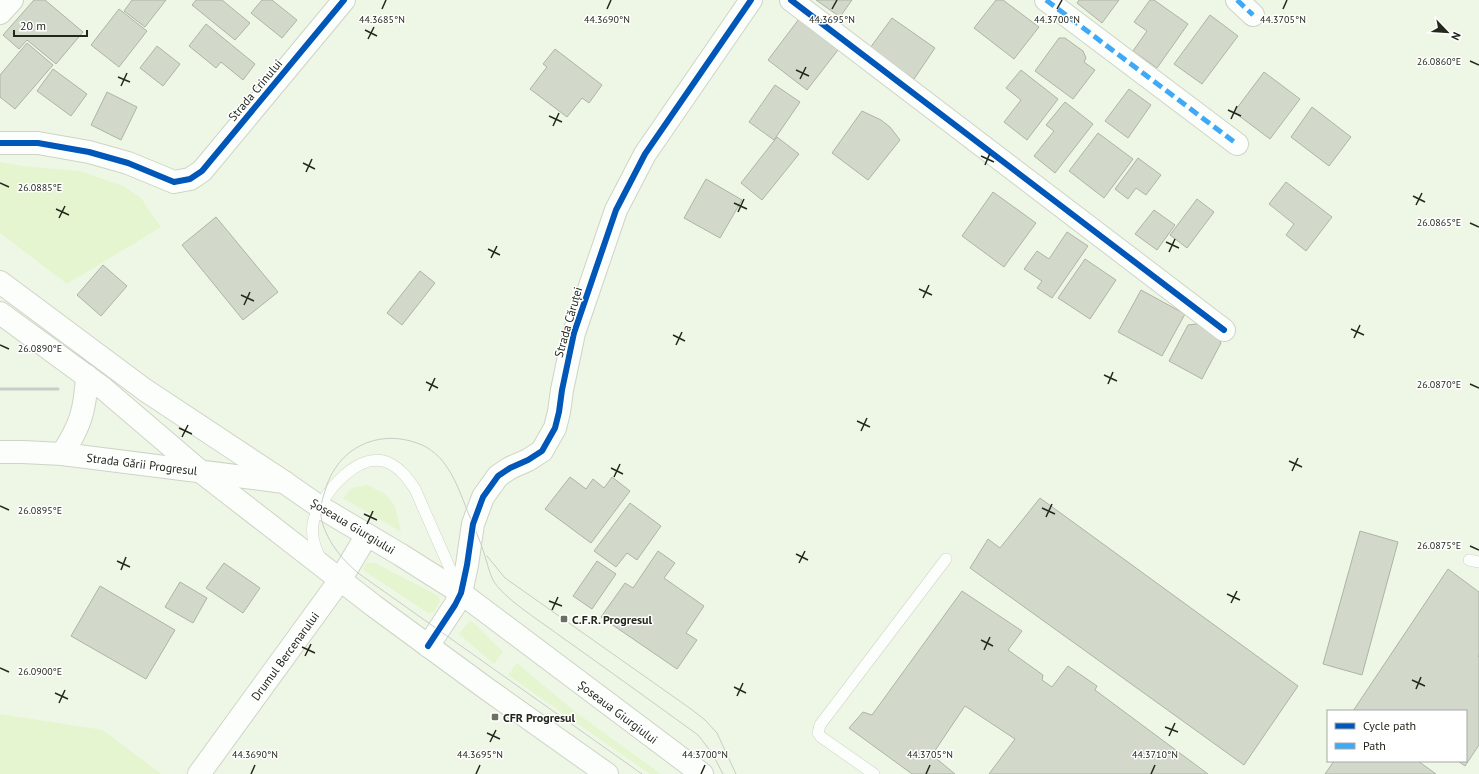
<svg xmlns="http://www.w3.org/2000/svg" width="1479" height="774" font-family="'PT Sans',sans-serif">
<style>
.green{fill:#e4f5d0}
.building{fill:#d2d9cb;stroke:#adb4a6}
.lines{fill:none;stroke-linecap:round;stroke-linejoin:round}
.service-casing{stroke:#ced4c6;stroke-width:12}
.minor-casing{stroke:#ced4c6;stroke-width:24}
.tertiary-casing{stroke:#ced4c6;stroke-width:24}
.primary-casing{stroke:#ced4c6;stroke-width:24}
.trunk-casing{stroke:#ced4c6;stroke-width:24}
.service{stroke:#fcfefb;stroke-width:11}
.minor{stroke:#fcfefb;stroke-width:22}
.tertiary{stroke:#fcfefb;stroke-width:22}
.primary{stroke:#fcfefb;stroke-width:22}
.trunk{stroke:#fcfefb;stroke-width:22}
.tram{stroke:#c9ccc7;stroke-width:1}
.rail{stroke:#c9ccc7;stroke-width:3}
.quiet{stroke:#3fa9f5;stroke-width:5;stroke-dasharray:10 5;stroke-linecap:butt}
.cycleway-casing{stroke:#fff;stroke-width:8}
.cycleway{stroke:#0057b8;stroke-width:6}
.ticks{fill:none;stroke:#23281d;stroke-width:1.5}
.poi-dot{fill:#6a7063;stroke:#fff;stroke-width:1.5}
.labels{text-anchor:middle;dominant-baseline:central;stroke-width:3;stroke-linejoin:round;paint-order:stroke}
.street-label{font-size:12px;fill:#23281d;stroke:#fff}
.poi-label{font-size:12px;font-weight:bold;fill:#23281d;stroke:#fff;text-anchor:start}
.ticks-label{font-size:10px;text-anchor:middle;fill:#23281d;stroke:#fff;stroke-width:3;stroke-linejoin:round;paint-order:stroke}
</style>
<rect width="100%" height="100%" fill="#eef7e5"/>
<path class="green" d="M0,162L23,166L80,171L123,186L141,198L161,227L67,284L0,233Z
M367,485L385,494L395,506L401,532L343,498L352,488Z
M366,563H375L439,596L440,601L434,612L428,613L363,570Z
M469,621L474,623L503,652L494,664L459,634Z
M517,663L574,711L661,774H650L508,675Z
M0,714L103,730L161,774H0Z"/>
<path class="building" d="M34,0H45L83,32L56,64L27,40L19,49L3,35Z
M132,0H166L145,27L124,11Z
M196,0H222L250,23L235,40L192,5Z
M262,0H272L297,20L282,38L251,13Z
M816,0H852L840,17Z
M996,0H1003L1039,27L1014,59L974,28Z
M1079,0H1119L1102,23L1077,3Z
M1150,0H1154L1188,24L1157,68L1133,51L1147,31L1134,22Z
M119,9L147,31L119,67L91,45Z
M1210,15L1238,36L1202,84L1174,64Z
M892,18L935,48L914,79L870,48Z
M799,19L838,50L807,90L768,60Z
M206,24L255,64L243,80L221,62L216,68L189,46Z
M1059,38H1065L1083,51L1086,58L1084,62L1095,70L1073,99L1035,71Z
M27,43L53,65L15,109L0,97V75Z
M157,46L180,64L163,86L140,68Z
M555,49L602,85L589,103L582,98L567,117L530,89L547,67L543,64Z
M53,69L87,94L71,116L37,91Z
M1021,70L1058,99L1027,140L1004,122L1021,100L1006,88Z
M1264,72L1300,99L1270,139L1234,112Z
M775,85L800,102L774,140L749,122Z
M1129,89L1151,105L1128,138L1105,121Z
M107,92L137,107L121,140L91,125Z
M1065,102L1093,124L1055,173L1034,156L1054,131L1046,125Z
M1312,107L1351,137L1329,166L1291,137Z
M862,111L881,120L890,127L900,140L868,180L832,153Z
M1098,133L1133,159L1104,198L1069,171Z
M777,137L799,154L762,200L741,183Z
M1138,158L1161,175L1146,195L1136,188L1128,199L1115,189Z
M706,179L742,200L720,238L684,218Z
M1286,182L1332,217L1306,251L1286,235L1294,224L1269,204Z
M993,192L1036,223L1004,267L962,236Z
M1197,199L1214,212L1187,248L1170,235Z
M1154,210L1175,225L1157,250L1135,234Z
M216,217L278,292L243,320L182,245Z
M1067,232L1088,246L1052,298L1037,288L1042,281L1024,269L1037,251L1049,259Z
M1085,259L1116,280L1090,319L1058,298Z
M103,265L127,286L101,316L77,295Z
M420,271L435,283L402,325L387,313Z
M1141,290L1185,314L1162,356L1118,332Z
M1196,324L1204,326L1217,335L1221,343L1202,379L1169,361L1188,325Z
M570,477L586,489L593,479L604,488L612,477L630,491L591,543L545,509Z
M1040,498L1298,686L1244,765L970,568L988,539L1000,548Z
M630,503L661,526L637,560L627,553L616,567L594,551Z
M1360,531L1398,542L1362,675L1323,664Z
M658,551L675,563L664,578L704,606L686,633L697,640L677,669L601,617L625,583L633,588Z
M597,561L616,574L592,609L573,596Z
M224,563L260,588L243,613L206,588Z
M1448,569L1479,592V654L1478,656L1479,657V745L1465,766L1458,761H1466V711H1353Z
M180,582L207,598L193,623L165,607Z
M100,586L175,630L146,679L71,636Z
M962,591L1022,631L1008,650L1043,675L1042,680L1052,687L1068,666L1097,686L1095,690L1208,774H989L1015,739L965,706L932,755L955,774H912L849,728L863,712L872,715Z
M1334,761H1418L1436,774H1325Z"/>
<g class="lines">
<defs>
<path id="service" d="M1469,560L1479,562
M322,561C315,549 310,533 314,519C323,493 360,447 391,464C402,470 408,479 415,489L458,587
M874,774L821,737L818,733L820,725L946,559"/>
<path id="minor" d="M791,0L1224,330
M1046,0L1237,144
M1237,0L1253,15
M0,13L12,0
M0,143H38L89,152L128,163L174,182L190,179L202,171L344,0
M0,452H23L62,454L284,482
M62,454C81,425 85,410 87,376
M428,646L455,605L461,593L467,565L473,524L483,497L498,476L510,468L528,460L542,451L555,428L559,412L562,390L574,333L616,210L645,154L751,0"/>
<path id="tertiary" d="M199,774L340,580L367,535"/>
<path id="primary" d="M200,471L374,606L487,689L607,774
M284,482L320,507L401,555L461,593L702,774"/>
<path id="trunk" d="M0,282L145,390L284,482
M0,313L104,389L200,471"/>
</defs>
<use href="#service" class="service-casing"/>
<use href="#minor" class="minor-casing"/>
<use href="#tertiary" class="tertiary-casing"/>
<use href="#primary" class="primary-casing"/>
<use href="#trunk" class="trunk-casing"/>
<use href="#service" class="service"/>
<use href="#minor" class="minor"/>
<use href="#tertiary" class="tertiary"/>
<use href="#primary" class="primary"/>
<use href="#trunk" class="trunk"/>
<path class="tram" d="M487,556L505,578L691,709L705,720L717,733L736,774
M642,774L358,573C342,559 330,545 323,525C319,513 321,502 325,491C337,447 380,427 422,445C449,457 459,490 469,515C474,527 480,540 484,553C487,562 489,572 493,580C502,597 540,621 556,633C604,667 651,701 698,735L712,753L723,774"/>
<path class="rail" d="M0,389H58"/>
<path class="quiet" d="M1046,0L1237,144
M1237,0L1253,15"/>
<defs>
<path id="cycleway" d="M791,0L1224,330
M0,143H38L89,152L128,163L174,182L190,179L202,171L344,0
M428,646L455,605L461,593L467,565L473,524L483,497L498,476L510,468L528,460L542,451L555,428L559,412L562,390L574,333L616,210L645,154L751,0"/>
</defs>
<use href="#cycleway" class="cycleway-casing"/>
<use href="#cycleway" class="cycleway"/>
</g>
<path class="ticks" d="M382,9L386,0M607,9L611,0M832,9L837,0M1057,9L1062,0M1283,9L1287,0M365,30L377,36M368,39L374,27M1470,61L1479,65M796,70L809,76M118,77L130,82M800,79L806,67M121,86L127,73M1228,110L1241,116M549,116L562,122M1231,119L1237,106M553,126L559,113M981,156L994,162M303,163L315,169M985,165L990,153M306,172L312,159M0,183L9,187M1413,196L1425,202M734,203L747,209M1416,205L1422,193M56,209L69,215M738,212L744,199M59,218L65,206M1470,223L1479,227M1166,242L1179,248M488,249L500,255M1169,252L1175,239M491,258L497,246M919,289L932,295M241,295L254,301M923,298L929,285M244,305L250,292M1351,329L1364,335M673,335L685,341M1354,338L1360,325M0,345L9,349M676,345L682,332M1104,375L1117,381M426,382L438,388M1108,384L1113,372M1470,384L1479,388M429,391L435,378M857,421L870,427M179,428L192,434M861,431L867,418M182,437L188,425M1289,461L1302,467M611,468L623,474M1292,471L1298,458M614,477L620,464M0,506L9,510M1042,508L1055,514M364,514L377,520M1046,517L1052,504M367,524L373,511M1470,546L1479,550M796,554L808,560M117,561L130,567M799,563L805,551M121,570L126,557M1227,594L1240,600M549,601L562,606M1231,603L1237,591M552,610L558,597M981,640L993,646M302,647L315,653M984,650L990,637M305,656L311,644M0,668L9,672M1412,680L1425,686M734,687L746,693M1416,689L1421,677M55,693L68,699M737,696L743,683M59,703L65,690M1165,727L1178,732M487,733L500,739M1169,736L1175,723M490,742L496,730M251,774L255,765M476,774L480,765M701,774L705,765M926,774L930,765M1151,774L1155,765"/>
<g class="poi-dot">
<rect x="560" y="615" width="8" height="8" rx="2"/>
<rect x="491" y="713" width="8" height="8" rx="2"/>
</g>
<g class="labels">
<g class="street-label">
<text transform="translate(255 90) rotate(-50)">Strada Crinului</text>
<text transform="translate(568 322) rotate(-74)">Strada Căruței</text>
<text transform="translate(142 464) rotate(7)">Strada Gării Progresul</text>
<text transform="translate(353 526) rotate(31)">Șoseaua Giurgiului</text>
<text transform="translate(285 656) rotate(-54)">Drumul Bercenarului</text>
<text transform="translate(618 712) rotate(37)">Șoseaua Giurgiului</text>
</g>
<g class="poi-label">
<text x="572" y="619">C.F.R. Progresul</text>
<text x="503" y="717">CFR Progresul</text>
</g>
</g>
<g class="ticks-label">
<text x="382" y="23">44.3685°N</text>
<text x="607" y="23">44.3690°N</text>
<text x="832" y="23">44.3695°N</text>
<text x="1057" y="23">44.3700°N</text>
<text x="1283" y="23">44.3705°N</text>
<text x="1439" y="65">26.0860°E</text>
<text x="40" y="191">26.0885°E</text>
<text x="1439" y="226">26.0865°E</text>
<text x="40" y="352">26.0890°E</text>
<text x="1439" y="388">26.0870°E</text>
<text x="40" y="514">26.0895°E</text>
<text x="1439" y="549">26.0875°E</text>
<text x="40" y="675">26.0900°E</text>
<text x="1155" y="758">44.3710°N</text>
<text x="255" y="758">44.3690°N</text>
<text x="480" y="758">44.3695°N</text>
<text x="705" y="758">44.3700°N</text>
<text x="930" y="758">44.3705°N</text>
</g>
<rect x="1327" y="710" width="140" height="52" fill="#ffffff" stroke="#a7a9a5"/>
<rect x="1335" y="723" width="20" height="6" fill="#0057b8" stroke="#a7a9a5"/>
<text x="1363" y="730" font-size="12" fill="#23281d">Cycle path</text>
<rect x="1335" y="743" width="20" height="6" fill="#3fa9f5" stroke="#a7a9a5"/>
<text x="1363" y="750" font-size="12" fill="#23281d">Path</text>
<g transform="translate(1447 32) rotate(115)" stroke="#ffffff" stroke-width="3" paint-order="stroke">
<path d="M0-3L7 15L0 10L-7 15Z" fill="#23281d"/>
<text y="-6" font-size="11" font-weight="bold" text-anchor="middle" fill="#23281d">N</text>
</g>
<path d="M14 30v6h73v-6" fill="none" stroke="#23281d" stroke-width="2"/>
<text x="20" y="30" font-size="12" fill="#23281d" stroke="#ffffff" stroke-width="3" paint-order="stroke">20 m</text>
</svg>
